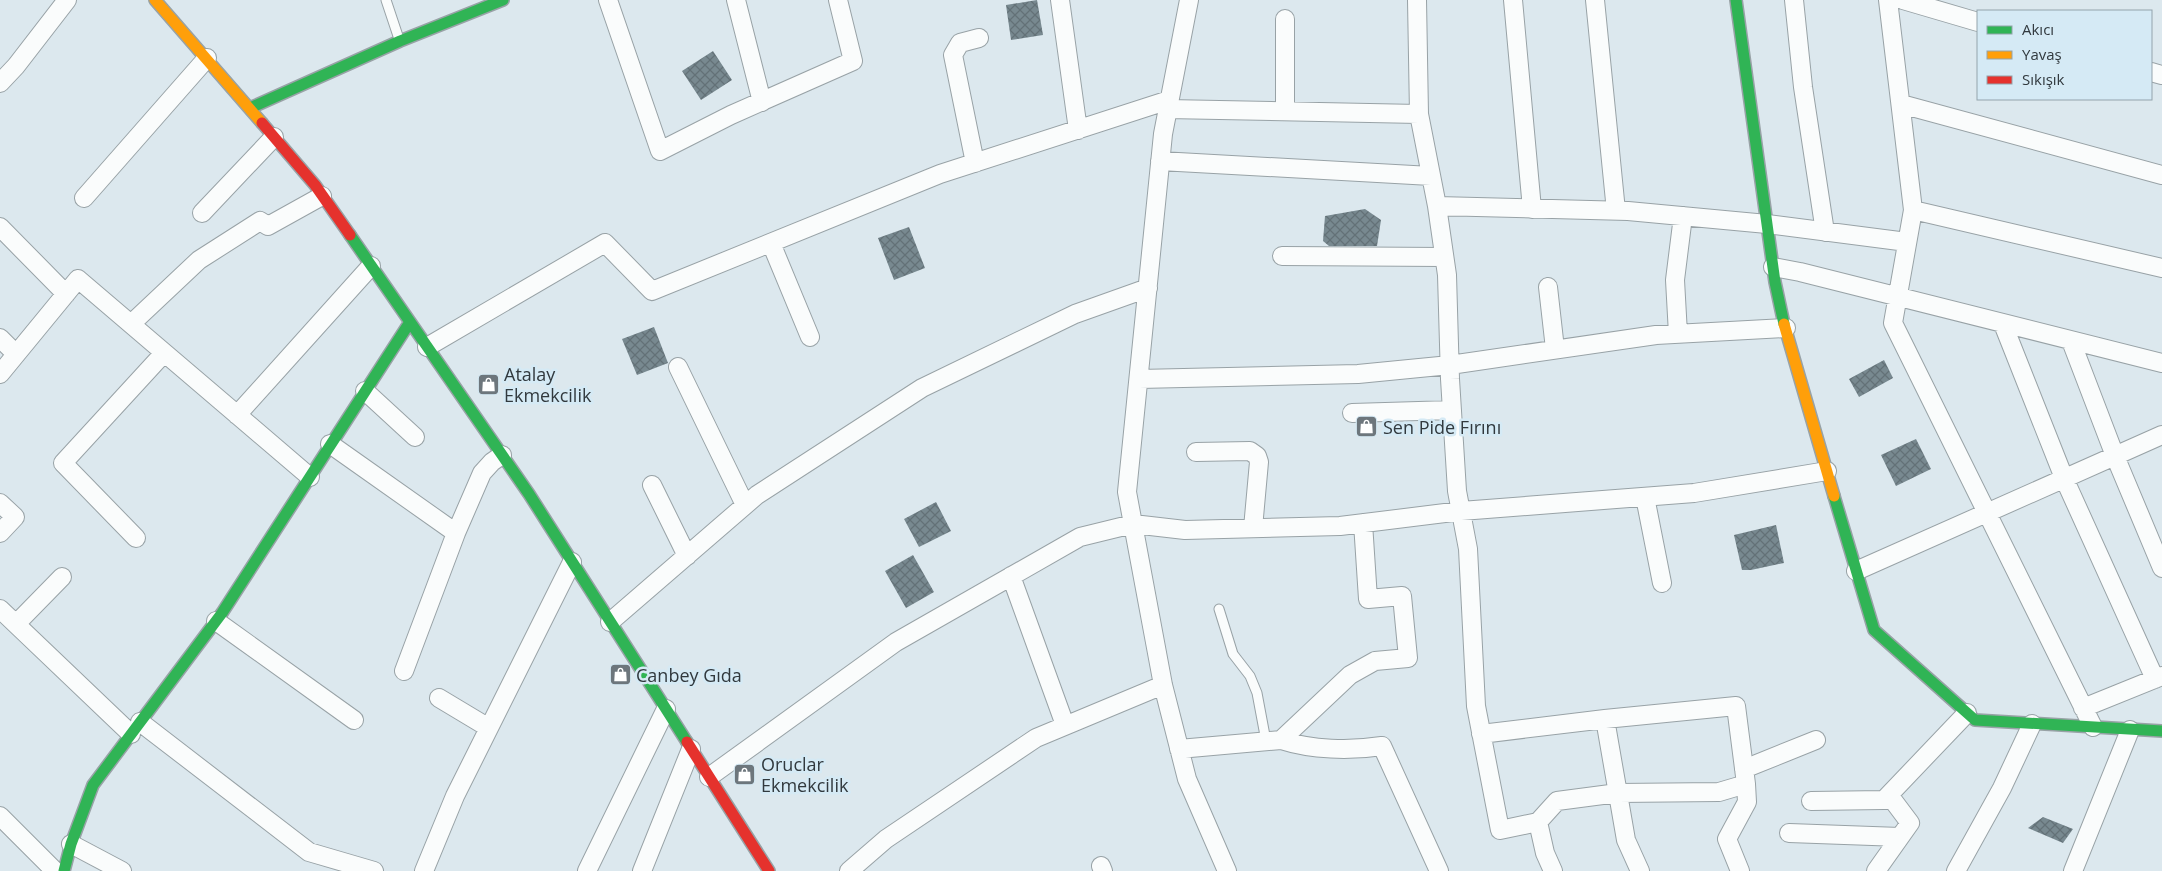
<svg xmlns="http://www.w3.org/2000/svg" width="2162" height="871" font-family="'Open Sans',sans-serif">
<style>
.building{fill:url(#building-cross-hatch)}
.lines{fill:none;stroke-linecap:round;stroke-linejoin:round}
.lane-casing{stroke:#98a2a6;stroke-width:11}
.street-casing{stroke:#98a2a6;stroke-width:20}
.fast-casing{stroke:#98a2a6;stroke-width:14}
.slow-casing{stroke:#98a2a6;stroke-width:14}
.jam-casing{stroke:#98a2a6;stroke-width:14}
.lane{stroke:#fafcfc;stroke-width:9}
.street{stroke:#fafcfc;stroke-width:18}
.fast{stroke:#30b455;stroke-width:11}
.slow{stroke:#ff9f0a;stroke-width:11}
.jam{stroke:#e5322d;stroke-width:11}
.labels{text-anchor:middle;dominant-baseline:central;stroke-width:5;stroke-linejoin:round;paint-order:stroke}
.poi-label{font-size:18px;fill:#31393e;stroke:#d5eaf5;text-anchor:start}
</style>
<defs>
<pattern id="building-cross-hatch" width="8" height="8" patternUnits="userSpaceOnUse" patternTransform="scale(1.25)"><rect width="8" height="8" fill="#788990"/><path d="M0 0l8 8M0 8l8-8" fill="none" stroke="#637177"/></pattern>
</defs>
<rect width="100%" height="100%" fill="#dce8ee"/>
<path class="building" d="M1037,0L1043,35L1011,40L1006,5Z
M713,51L732,80L701,100L682,71Z
M1365,209L1381,220L1377,246H1329L1323,241L1325,216Z
M909,227L925,268L894,280L878,238Z
M654,327L668,363L637,375L622,339Z
M1884,360L1893,378L1859,397L1849,379Z
M1916,439L1931,469L1896,486L1881,455Z
M936,502L951,531L919,547L904,519Z
M1776,525L1784,563L1751,570H1742L1734,535Z
M913,555L934,592L906,608L885,571Z
M2043,817L2073,829L2063,843L2028,828Z"/>
<g class="lines">
<defs>
<path id="lane" d="M386,0L399,39
M1219,609L1233,654L1250,676L1257,693L1266,741"/>
<path id="street" d="M608,0L660,151L731,115L853,61L838,0
M736,0L762,102
M1060,0L1078,130
M1189,0L1163,134L1127,492L1163,685L1187,779L1227,871
M1513,0L1532,209
M1595,0L1616,211
M1794,0L1803,87L1825,232
M1888,0L1913,210L1893,323L2093,727
M1903,0L1978,22
M2151,72L2162,75
M0,83L16,66L67,0
M1901,104L2162,175
M1167,109L1419,114L1417,0
M1285,111V19
M1419,114L1437,206L1628,211L1767,224L1907,242
M1160,161L1431,176
M975,163L953,55L960,43L979,38
M84,198L207,58
M1437,206L1447,275L1450,379L1457,491L1468,549L1476,706L1500,830L1538,822L1545,853L1553,871
M1913,210L2162,268
M202,213L274,137
M0,227L66,294
M771,243L810,337
M1282,256L1444,257
M1773,267L1800,272L2162,363
M1548,287L1555,349
M131,324L199,260L260,221L268,226L322,196
M2003,324L2064,478L2155,679
M1678,334L1675,280L1683,216
M0,338L16,354
M2071,341L2115,456L2162,568
M427,347L605,243L652,291L940,174L1169,100
M678,367L745,505
M0,374L78,279L310,477
M1139,379L1358,374L1450,365L1656,335L1786,328
M365,391L415,437
M1352,413L1452,410
M237,415L371,266
M330,444L456,533
M1196,452L1250,451L1257,456L1259,462L1253,528
M652,485L687,556
M1645,497L1662,583
M0,503L15,517L0,533
M136,538L63,463L164,353
M1856,571L2162,435
M1011,576L1065,725
M0,609L131,734
M216,621L354,720
M610,622L757,495L922,388L1075,314L1148,288
M16,624L62,577
M404,671L456,533L482,473L492,462L502,455
M439,698L489,728
M2083,708L2162,676
M1605,719L1626,840L1640,871
M140,722L309,852L374,871
M1481,734L1605,719L1736,706L1746,784
M1281,740C1312,750 1350,751 1382,746L1439,871
M1179,749L1281,740L1350,675L1375,661L1408,658L1402,596L1368,599L1363,523
M1744,769L1816,740
M709,777L896,642L1080,537L1133,524L1185,530L1340,526L1461,511L1694,493L1827,471
M1811,801L1884,800L1967,713
M0,816L55,871
M1538,822L1557,801L1618,793L1719,792L1746,784L1747,802L1727,839L1740,871
M1789,833L1900,837
M71,844L122,871
M1101,866L1103,871
M424,871L455,796L572,562
M587,871L666,709
M642,871L691,749
M849,871L886,839L1036,738L1163,685
M1876,871L1910,823L1889,795
M1956,871L2002,788L2032,724
M2073,871L2130,730"/>
<path id="fast" d="M1736,0L1775,282L1784,324
M250,108L400,41L503,0
M350,235L529,494L687,742
M1834,496L1874,630L1975,720L2162,731
M64,871L71,844L93,785L222,613L410,322"/>
<path id="slow" d="M155,0L262,123
M1784,324L1834,496"/>
<path id="jam" d="M262,123L315,185L350,235
M687,742L769,871"/>
</defs>
<use href="#lane" class="lane-casing"/>
<use href="#street" class="street-casing"/>
<use href="#fast" class="fast-casing"/>
<use href="#slow" class="slow-casing"/>
<use href="#jam" class="jam-casing"/>
<use href="#lane" class="lane"/>
<use href="#street" class="street"/>
<use href="#fast" class="fast"/>
<use href="#slow" class="slow"/>
<use href="#jam" class="jam"/>
</g>
<defs>
<symbol id="shop-square" viewBox="-11 -11 22 22"><rect x="-9" y="-9" width="18" height="18" rx="4" fill="#6d767c" stroke="#d5eaf5"/><path d="M-5-2.5h2.3a2.7 3.5 0 0 1 5.4 0H5L5.5 6h-11ZM-1.5-2.5h3a1.5 2.3 0 0 0-3 0Z" fill="#fff"/></symbol>
</defs>
<g fill-rule="evenodd">
<use href="#shop-square" x="476" y="372" width="25" height="25"/>
<use href="#shop-square" x="1354" y="414" width="25" height="25"/>
<use href="#shop-square" x="608" y="662" width="25" height="25"/>
<use href="#shop-square" x="732" y="762" width="25" height="25"/>
</g>
<g class="labels">
<g class="poi-label">
<text x="504" y="374">Atalay<tspan x="504" dy="21">Ekmekcilik</tspan></text>
<text x="1383" y="427">Sen Pide Fırını</text>
<text x="636" y="675">Canbey Gıda</text>
<text x="761" y="764">Oruclar<tspan x="761" dy="21">Ekmekcilik</tspan></text>
</g>
</g>
<rect x="1977" y="10" width="175" height="90" fill="#d5eaf5" stroke="#93a3ac"/>
<rect x="1987" y="26" width="25" height="8" fill="#30b455" stroke="#93a3ac"/>
<text x="2022" y="35" font-size="15" fill="#31393e">Akıcı</text>
<rect x="1987" y="51" width="25" height="8" fill="#ff9f0a" stroke="#93a3ac"/>
<text x="2022" y="60" font-size="15" fill="#31393e">Yavaş</text>
<rect x="1987" y="76" width="25" height="8" fill="#e5322d" stroke="#93a3ac"/>
<text x="2022" y="85" font-size="15" fill="#31393e">Sıkışık</text>
</svg>
